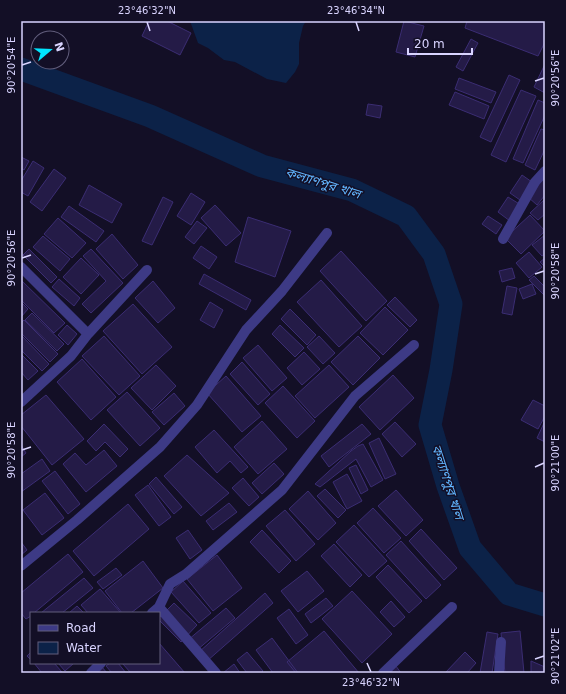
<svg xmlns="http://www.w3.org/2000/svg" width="566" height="694" font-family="'DejaVu Sans','Noto Sans Bengali',sans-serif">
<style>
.water{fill:#0c2248}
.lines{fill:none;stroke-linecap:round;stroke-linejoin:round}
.canal{stroke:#0c2248;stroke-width:23}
.building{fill:#241b47;stroke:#3b2d73}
.minor{stroke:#3d3a85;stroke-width:10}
.ticks{fill:none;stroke:#d9d4ff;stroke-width:1.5}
.labels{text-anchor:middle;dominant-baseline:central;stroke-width:3;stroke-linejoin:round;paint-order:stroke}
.water-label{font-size:13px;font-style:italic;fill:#62b6ff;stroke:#130f26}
.neatline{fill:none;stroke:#d9d4ff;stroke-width:1.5}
.ticks-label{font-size:10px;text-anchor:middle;fill:#d9d4ff}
</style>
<rect width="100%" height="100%" fill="#130f26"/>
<path class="water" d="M190,21H306L303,26L299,43V64L295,72L286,83L267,79L235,62L224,60L208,48L198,43Z"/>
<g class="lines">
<path class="canal" d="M21,69L150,116L262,166L352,190L406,216L434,254L451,304L441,370L430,425L448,486L470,548L509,594L545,605"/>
</g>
<path class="building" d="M149,21H167L191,33L180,55L142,36Z
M404,21L424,26L415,57L396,52Z
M467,21H545V42L538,56L465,28Z
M471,39L478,43L463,71L456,67Z
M545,64V93L534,87Z
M509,75L520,80L491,142L480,137Z
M459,78L496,92L491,103L455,89Z
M521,90L536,96L506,162L491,155Z
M455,92L489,106L484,119L449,105Z
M538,100L545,103V115L523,163L513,159Z
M368,104L382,106L380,118L366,115Z
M541,129L545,130V149L535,170L525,165Z
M21,157L29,161L24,170L21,168Z
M33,161L44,168L28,196L21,192V181Z
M54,169L66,178L42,211L30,202Z
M522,175L532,182L520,200L510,193Z
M545,177V195L537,205L528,197Z
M89,185L122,204L112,223L79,205Z
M191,193L205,202L191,225L177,216Z
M163,197L173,202L152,245L142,241Z
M508,197L521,205L510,221L498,212Z
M545,199V214L538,220L530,213Z
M215,205L241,233L226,246L201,218Z
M69,206L104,231L96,242L61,217Z
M530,215L545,231L521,254L505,238Z
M488,216L502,225L496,234L482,224Z
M248,217L291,231L275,277L235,262Z
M58,218L86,243L72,258L44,234Z
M197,221L207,228L194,244L185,237Z
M112,234L138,265L123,279L96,249Z
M545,235V254L542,256L532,245Z
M43,236L70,259L60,271L33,247Z
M201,246L217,257L209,269L193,258Z
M29,249L57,277L51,283L23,255Z
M91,249L123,283L91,313L82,304L106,281L83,256Z
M341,251L387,301L366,321L320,271Z
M529,252L542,267L529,278L516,263Z
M81,258L99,275L81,294L63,277Z
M545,258V267L540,262Z
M512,268L515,278L502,282L499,271Z
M204,274L251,300L246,310L199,284Z
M534,276L545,287V296L529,280Z
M59,279L80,298L74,306L52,287Z
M21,280L65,323L54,333L21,300Z
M321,280L362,326L339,347L297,302Z
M153,281L175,308L158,323L135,298Z
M532,284L536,294L523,299L519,289Z
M507,286L517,288L512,315L502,313Z
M395,297L417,320L410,327L387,305Z
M21,302L28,309L21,317Z
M210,302L223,310L214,328L200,320Z
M133,304L172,347L142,374L103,331Z
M385,307L408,330L383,355L360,333Z
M290,309L316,335L307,345L281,319Z
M32,313L64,344L57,351L25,320Z
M24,320L58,354L50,362L21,333V323Z
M67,325L77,334L68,345L58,335Z
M280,325L304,348L295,357L272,334Z
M21,335L49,364L42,371L21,350Z
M104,336L140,376L119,395L82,356Z
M319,336L335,353L323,364L307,347Z
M358,336L380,358L353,385L331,362Z
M258,345L287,378L272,391L243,358Z
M304,352L320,369L302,385L287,368Z
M21,354L38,371L28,380L21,372Z
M82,359L116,397L91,420L57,382Z
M242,362L270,394L258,405L230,374Z
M156,365L176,386L152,410L131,388Z
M329,365L349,387L315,418L295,396Z
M393,375L414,398L380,430L359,407Z
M226,376L261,416L242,432L207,393Z
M283,386L315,421L297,438L265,403Z
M127,392L160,428L140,446L107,410Z
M174,393L185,406L164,425L152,412Z
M46,395L84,439L52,465L21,426V415Z
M533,400L545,406V416L538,429L521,420Z
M262,421L287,449L258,474L234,447Z
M545,421V442L537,438Z
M395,422L416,444L402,457L382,434Z
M104,424L128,449L120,457L105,442L96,451L87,441Z
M362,424L371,434L329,467L321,456Z
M214,430L248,467L241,473L230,461L217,473L195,447Z
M379,438L396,474L385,479L369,443Z
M363,444L383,480L371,487L356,459L320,487L315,484L351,451L358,446Z
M21,445L26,453L21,457Z
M104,450L117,466L86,492L63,464L75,453L86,465Z
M187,455L229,493L201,516L164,476Z
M42,459L50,471L21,492V474Z
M274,463L284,474L262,494L252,483Z
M356,465L368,490L361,494L349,468Z
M55,471L80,504L68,514L42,481Z
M347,474L362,501L347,509L333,482Z
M156,477L182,507L174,514L149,484Z
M243,478L259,497L249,506L232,488Z
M148,485L171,517L159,526L135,495Z
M325,489L346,510L338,518L317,496Z
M396,490L423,520L406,536L378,506Z
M308,491L336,523L318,540L289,509Z
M45,493L64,518L42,535L23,510Z
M229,503L237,512L213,530L206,521Z
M128,504L149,529L94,576L73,551Z
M373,508L401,538L384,553L357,523Z
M285,510L315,544L296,561L266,526Z
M354,525L387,561L369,577L336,542Z
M421,529L457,568L444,580L409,541Z
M188,530L202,550L190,559L176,538Z
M262,530L291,561L279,573L250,542Z
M401,541L441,585L426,599L386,555Z
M21,542L27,550L21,555Z
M334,544L362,575L350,587L321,556Z
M68,554L83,572L34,613H31V616L26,619L21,613V593Z
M217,555L242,588L213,611L187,579Z
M143,561L163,588L131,613H122L105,591Z
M388,565L422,601L409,613L376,577Z
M116,568L122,575L103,589L97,582Z
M307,571L324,591L298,612L281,591Z
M84,578L93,588L62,613H41Z
M183,581L211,613L199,623L171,592Z
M100,589L121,613H88L81,605Z
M352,591L392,634L362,663L322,619Z
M265,593L273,603L207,661L199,652Z
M326,598L333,606L311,623L305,614Z
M391,601L405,617L394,627L380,612Z
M174,603L197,625L181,642L159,620V618Z
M77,606L84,613H69Z
M226,608L235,618L197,650L188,640Z
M289,609L308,635L296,644L277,618Z
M324,631L359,673H296L287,662Z
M520,631L524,673H505L501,633Z
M487,632L498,634L492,673H480Z
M272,638L298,673H273L256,650Z
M159,643L185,673H131L122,663H159Z
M31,652V660L27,656Z
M247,652L263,671L261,673H247L237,660Z
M465,652L476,663L467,673H445Z
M531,661L545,667V673H531Z
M393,662L401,673H392L387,667Z
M34,663H54L62,672L42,673Z
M58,663H74L65,671Z
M110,663H118L126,673H112L106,666Z
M234,664L240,673H223Z
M102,667L107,673H97Z"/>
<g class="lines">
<path class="minor" d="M503,239L535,182L545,171
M21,267L88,334
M21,402L71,356L88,334L147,270
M21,566L77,520L160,447L197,405L246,330L282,291L327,233
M159,607L216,673
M152,613L159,607L170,584L186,574L282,490L355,396L414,345
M91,673L101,663
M383,673L452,607
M499,673L501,642"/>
</g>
<path class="ticks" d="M147,22L150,31M356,22L359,31M22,65L31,62M535,81L544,78M22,258L31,255M535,274L544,271M22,450L31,447M535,467L544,463M535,659L544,656M367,663L371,672"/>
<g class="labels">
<g class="water-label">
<text transform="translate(323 183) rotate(17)">কল্যাণপুর খাল</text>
<text transform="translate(448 482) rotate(72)">কল্যাণপুর খাল</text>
</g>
</g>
<rect width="566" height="694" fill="none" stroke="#130f26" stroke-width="44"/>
<rect x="30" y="612" width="130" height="52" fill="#130f26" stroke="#625e7d"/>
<rect x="38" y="625" width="20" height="6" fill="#3d3a85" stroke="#625e7d"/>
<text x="66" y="632" font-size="12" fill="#d9d4ff">Road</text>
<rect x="38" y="642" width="20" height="12" fill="#0c2248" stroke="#625e7d"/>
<text x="66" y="652" font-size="12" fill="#d9d4ff">Water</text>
<g transform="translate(50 50) rotate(71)"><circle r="19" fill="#130f26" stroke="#625e7d"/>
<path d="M0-3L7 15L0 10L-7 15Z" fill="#00e5ff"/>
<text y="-6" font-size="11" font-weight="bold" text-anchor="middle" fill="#d9d4ff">N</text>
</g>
<path d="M408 48v6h64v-6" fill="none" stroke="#d9d4ff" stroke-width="2"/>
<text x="414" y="48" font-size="12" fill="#d9d4ff" stroke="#130f26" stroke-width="3" paint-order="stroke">20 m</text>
<rect x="22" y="22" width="522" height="650" class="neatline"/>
<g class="ticks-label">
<text x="147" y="14">23°46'32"N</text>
<text x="356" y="14">23°46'34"N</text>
<text transform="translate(11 65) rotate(-90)" y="4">90°20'54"E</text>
<text transform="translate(555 78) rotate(-90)" y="4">90°20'56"E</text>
<text transform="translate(11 258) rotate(-90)" y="4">90°20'56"E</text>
<text transform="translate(555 271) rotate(-90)" y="4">90°20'58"E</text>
<text transform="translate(11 450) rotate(-90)" y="4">90°20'58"E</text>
<text transform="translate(555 463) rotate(-90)" y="4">90°21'00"E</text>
<text transform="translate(555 656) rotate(-90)" y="4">90°21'02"E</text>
<text x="371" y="686">23°46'32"N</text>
</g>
</svg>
